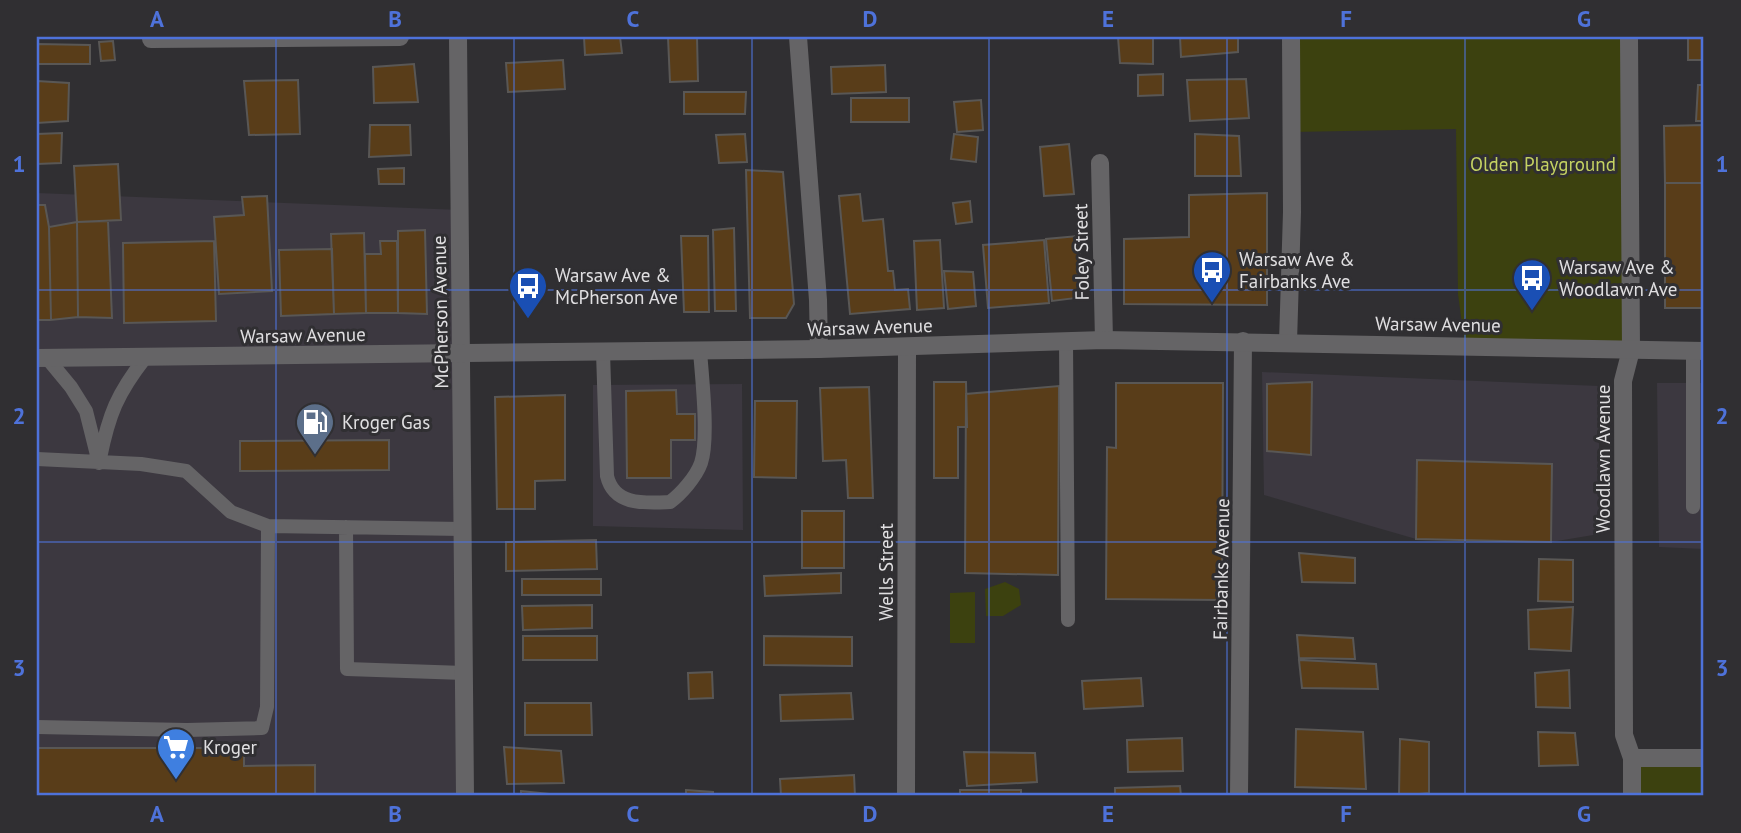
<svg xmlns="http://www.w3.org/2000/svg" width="1741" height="833" font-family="'PT Sans',sans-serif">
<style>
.built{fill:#3c3840}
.green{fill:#3c410f}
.building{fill:#593d19;stroke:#595755;stroke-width:2}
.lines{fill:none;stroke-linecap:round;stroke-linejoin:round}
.service{stroke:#656466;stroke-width:14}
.minor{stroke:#656466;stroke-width:18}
.secondary{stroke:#656466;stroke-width:18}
.grid{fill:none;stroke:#4e72da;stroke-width:2;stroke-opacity:0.55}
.labels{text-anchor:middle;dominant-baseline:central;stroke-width:6;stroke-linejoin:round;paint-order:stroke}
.park-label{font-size:19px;fill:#c5d262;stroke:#302f32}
.street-label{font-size:19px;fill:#e0dfe1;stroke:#302f32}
.poi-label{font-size:19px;fill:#e0dfe1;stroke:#302f32;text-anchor:start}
.neatline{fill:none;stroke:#4e72da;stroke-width:2.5}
.grid-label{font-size:23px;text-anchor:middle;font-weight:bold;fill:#4e72da}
</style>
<rect width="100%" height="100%" fill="#302f32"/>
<path class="built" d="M37,193L460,210L465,796H37Z
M1262,372L1599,386V534L1551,542L1416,539L1264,495Z
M1657,383H1704V549L1659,547Z
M742,384L743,530L593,526V385Z"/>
<path class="green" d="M1291,37H1629L1631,350L1465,346L1458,294L1456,129L1291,132Z
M1005,582L1019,589L1021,605L1003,616H986L985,589Z
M975,592V643H950V593Z
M1632,758H1704V796H1632Z"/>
<path class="building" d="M584,37H620L622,53L585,55Z
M668,37H697L698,81L670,82Z
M1118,37H1153V64L1120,63Z
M1180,37H1238V52L1181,57Z
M1688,37H1704V60H1688Z
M113,41L115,60L101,61L99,42Z
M37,44L90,45V64H37Z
M563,60L565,89L508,92L506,63Z
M414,64L418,102L374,103L373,67Z
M885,65L886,92L832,94L831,67Z
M1163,74V95L1138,96V75Z
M1246,79L1249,118L1190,121L1187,80Z
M298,80L300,134L249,135L244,81Z
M37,81L69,83L68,121L37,123Z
M1698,85H1704V121H1696Z
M684,92H746L745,114H684Z
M851,98H909V122H851Z
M981,100L983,130L957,132L954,102Z
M370,125H410L411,155L369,157Z
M1704,125V183H1665L1664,126Z
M62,133L61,163L37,164V134Z
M745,134L747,162L719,163L716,135Z
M954,134L978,137L976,162L951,159Z
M1195,134L1239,136L1241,176H1195Z
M1069,144L1074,194L1044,196L1040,147Z
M118,164L121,220L77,222L74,166Z
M404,168V184H379L378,169Z
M746,170L783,172L794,304L786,318H750Z
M1665,183H1704V308H1665Z
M1267,193V305L1124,304V239L1189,237V195Z
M860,194L863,221L883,219L888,271H893L895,290L908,289L910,309L850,314L839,196Z
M267,196L272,291L219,294L214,217L244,215L242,197Z
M970,201L972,222L956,224L953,203Z
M37,205H45L49,227L51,320H37Z
M108,221L112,318L78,317L77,222Z
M77,222L78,317L51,320L49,227Z
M734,228L736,311H715L713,230Z
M425,230L427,314L398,313V231Z
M364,233L366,313L334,314L331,234Z
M681,236H708L709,312H684Z
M1078,236L1084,297L1052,301L1046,239Z
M940,240L944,308L917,310L914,241Z
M1044,240L1049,303L988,308L983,245Z
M214,241L216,321L124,323L123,243Z
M380,241H397L398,313H366L365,254H381Z
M332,249L334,314L281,316L279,250Z
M944,271L973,272L976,306L948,309Z
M934,382H966L967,427H958V478H934Z
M1312,382L1311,455L1267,451V384Z
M1116,383H1223L1222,600L1106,599L1107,447L1116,448Z
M1059,386L1058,575L965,573L966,394Z
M869,387L873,498H848L846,460L823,461L820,388Z
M676,390L677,414H695V440H671V478H627L626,391Z
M565,395V480L535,481V509H497L495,397Z
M755,401H797L796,478L754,477Z
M389,440V470L240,471V441Z
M1417,460L1552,464L1551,542L1416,539Z
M802,511H844V568H802Z
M596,540L597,569L506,571V542Z
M1299,553L1355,558V583L1302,582Z
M1539,559L1573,560V602L1538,601Z
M841,573V593L765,596L764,576Z
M522,579H601V595H522Z
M592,605V628L523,630L522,606Z
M1573,607L1571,651L1529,649L1528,610Z
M1297,635L1353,638L1355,659L1299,658Z
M523,636H597V660H523Z
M764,636L852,637V666L764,665Z
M1299,660L1376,664L1378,689L1302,688Z
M1569,670L1570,708L1536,707L1535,673Z
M712,672L713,698L689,699L688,673Z
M1141,678L1143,706L1084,709L1082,681Z
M851,693L853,719L781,721L780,695Z
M525,703H591L592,735H525Z
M1296,729L1363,732L1366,789L1295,787Z
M1538,732L1575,733L1578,765L1539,766Z
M1182,738L1183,771L1128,772L1127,740Z
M1400,739L1429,742V793L1399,796Z
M504,747L561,751L564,783L507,784Z
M37,748H244V766L315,765V796H37Z
M964,752L1035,753L1037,782L967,786Z
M854,775L855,796H781L780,779Z
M1180,786L1181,796H1115V788Z
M686,790L713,792V796H686Z
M960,790H1021V796H960Z
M521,791L569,796H521Z"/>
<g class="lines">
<path class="service" d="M1066,341L1068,620
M1693,351V507
M603,352L607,476C614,506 645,503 670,502C681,494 696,477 701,463C709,439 702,378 700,351
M47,358L71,387L86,411L99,463
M100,458C109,414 117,394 145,358
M37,459L141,464L186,471L231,512L268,526L463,529
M346,527L347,669L464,673
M37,727L187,730L262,728L267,707L268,526"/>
<path class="minor" d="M458,37L465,796
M798,37L818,300L819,349
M1629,37L1631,350L1623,381L1624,735L1632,758V796
M151,39L400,37
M1100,163L1104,340
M1288,342L1292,212L1291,37
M1632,758H1704
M906,796L907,347
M1239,796L1243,341"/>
<path class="secondary" d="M37,358L819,349L1104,340L1704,351"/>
</g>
<path class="grid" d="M276,37V796M514,37V796M752,37V796M989,37V796M1227,37V796M1465,37V796M37,290H1704M37,542H1704"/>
<defs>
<symbol id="bus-pin" viewBox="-11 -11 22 30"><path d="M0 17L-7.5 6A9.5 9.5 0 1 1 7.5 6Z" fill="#1a4fb4" stroke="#302f32"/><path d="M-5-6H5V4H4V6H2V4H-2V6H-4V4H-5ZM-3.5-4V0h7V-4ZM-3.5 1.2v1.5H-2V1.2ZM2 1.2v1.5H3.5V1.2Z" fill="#fff"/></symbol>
<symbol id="fuel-pin" viewBox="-11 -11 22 30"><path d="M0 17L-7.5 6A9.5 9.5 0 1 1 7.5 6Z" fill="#5c6f8a" stroke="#302f32"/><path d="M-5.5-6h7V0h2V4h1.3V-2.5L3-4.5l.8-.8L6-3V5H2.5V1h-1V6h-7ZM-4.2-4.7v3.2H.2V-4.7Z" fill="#fff"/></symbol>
<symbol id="supermarket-pin" viewBox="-11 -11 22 30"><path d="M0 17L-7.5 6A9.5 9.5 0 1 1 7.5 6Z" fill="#3f7fe0" stroke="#302f32"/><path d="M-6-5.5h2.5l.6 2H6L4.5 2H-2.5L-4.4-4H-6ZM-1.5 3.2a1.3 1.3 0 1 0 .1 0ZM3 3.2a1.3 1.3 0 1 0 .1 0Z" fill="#fff"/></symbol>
</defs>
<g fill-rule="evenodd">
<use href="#bus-pin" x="1190" y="248" width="44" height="60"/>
<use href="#bus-pin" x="1510" y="256" width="44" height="60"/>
<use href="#bus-pin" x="506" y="264" width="44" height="60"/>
<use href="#fuel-pin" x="293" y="400" width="44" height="60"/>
<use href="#supermarket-pin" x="154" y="725" width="44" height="60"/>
</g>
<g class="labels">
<g class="park-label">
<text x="1543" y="164">Olden Playground</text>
</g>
<g class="street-label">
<text transform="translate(1081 252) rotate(-91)">Foley Street</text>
<text transform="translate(440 312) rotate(-91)">McPherson Avenue</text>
<text transform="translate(1438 324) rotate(1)">Warsaw Avenue</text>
<text transform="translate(870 327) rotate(-2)">Warsaw Avenue</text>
<text transform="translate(303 335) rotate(-1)">Warsaw Avenue</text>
<text transform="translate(1603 459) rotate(-90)">Woodlawn Avenue</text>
<text transform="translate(1221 569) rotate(-89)">Fairbanks Avenue</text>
<text transform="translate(886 572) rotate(-90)">Wells Street</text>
</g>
<g class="poi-label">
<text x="1239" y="259">Warsaw Ave &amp;<tspan x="1239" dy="22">Fairbanks Ave</tspan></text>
<text x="1559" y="267">Warsaw Ave &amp;<tspan x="1559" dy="22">Woodlawn Ave</tspan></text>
<text x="555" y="275">Warsaw Ave &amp;<tspan x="555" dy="22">McPherson Ave</tspan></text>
<text x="342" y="422">Kroger Gas</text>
<text x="203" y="747">Kroger</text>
</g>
</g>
<rect width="1741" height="833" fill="none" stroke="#302f32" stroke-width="77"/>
<rect x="38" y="38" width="1664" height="756" class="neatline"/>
<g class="grid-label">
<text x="157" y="27">A</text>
<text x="395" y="27">B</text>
<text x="633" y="27">C</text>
<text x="870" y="27">D</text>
<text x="1108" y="27">E</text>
<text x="1346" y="27">F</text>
<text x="1584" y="27">G</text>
<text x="19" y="172">1</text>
<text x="1722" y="172">1</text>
<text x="19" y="424">2</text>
<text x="1722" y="424">2</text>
<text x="19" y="676">3</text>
<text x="1722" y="676">3</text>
<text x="157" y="822">A</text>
<text x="395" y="822">B</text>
<text x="633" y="822">C</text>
<text x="870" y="822">D</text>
<text x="1108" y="822">E</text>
<text x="1346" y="822">F</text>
<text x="1584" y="822">G</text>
</g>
</svg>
